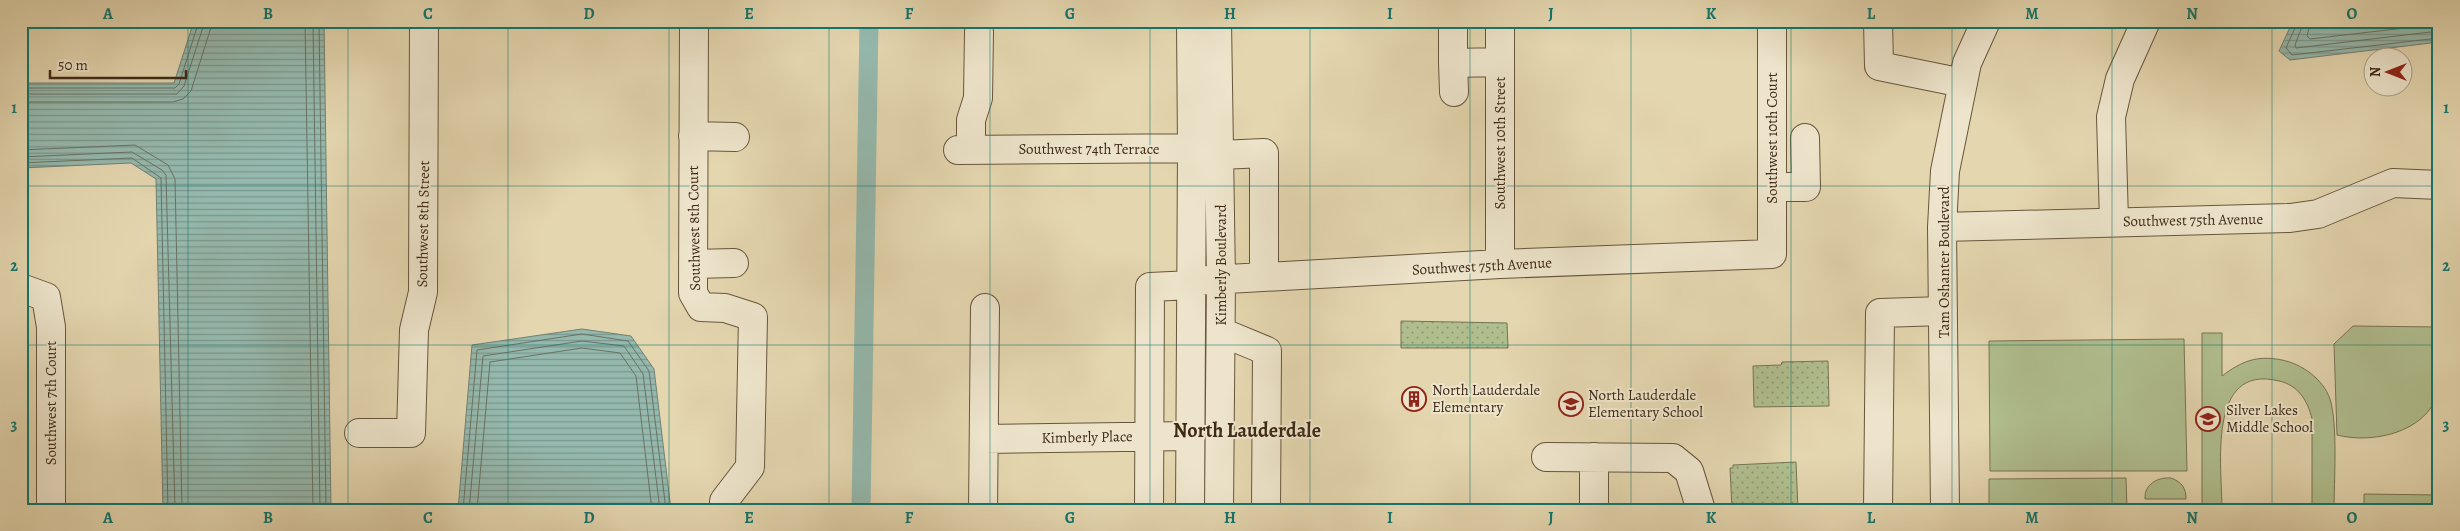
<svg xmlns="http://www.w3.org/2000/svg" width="2460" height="531" font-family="Alegreya,serif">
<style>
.grass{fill:#b0be8e;stroke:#777452}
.park{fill:url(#park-dots);stroke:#777452}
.water{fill:url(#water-rules);stroke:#728072}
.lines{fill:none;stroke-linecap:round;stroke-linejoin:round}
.shore{stroke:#6a7262;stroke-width:1}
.canal{stroke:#95b9ae;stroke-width:19}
.minor-casing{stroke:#68553d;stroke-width:30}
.minor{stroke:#ede4cb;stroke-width:28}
.grid{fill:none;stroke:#0f766e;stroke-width:1;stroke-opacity:0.55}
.labels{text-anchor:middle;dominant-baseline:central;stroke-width:4;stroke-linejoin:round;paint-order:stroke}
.street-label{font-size:15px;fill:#3e2a17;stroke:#ede4cb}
.poi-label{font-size:15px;fill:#3e2a17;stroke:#ede4cb;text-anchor:start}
.district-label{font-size:20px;font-weight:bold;fill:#3e2a17;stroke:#ede4cb}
.neatline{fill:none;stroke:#0f766e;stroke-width:2}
.grid-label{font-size:16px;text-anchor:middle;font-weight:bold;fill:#0f766e}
</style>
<defs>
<pattern id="park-dots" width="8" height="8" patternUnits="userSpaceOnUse" patternTransform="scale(1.25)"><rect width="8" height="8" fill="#b0be8e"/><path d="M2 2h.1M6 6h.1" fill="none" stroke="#919b73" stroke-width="1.8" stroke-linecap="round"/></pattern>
<pattern id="water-rules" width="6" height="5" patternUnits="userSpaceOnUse" patternTransform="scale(1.25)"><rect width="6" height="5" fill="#95b9ae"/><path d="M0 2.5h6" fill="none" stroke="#7b978d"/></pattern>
</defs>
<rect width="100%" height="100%" fill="#e4d6af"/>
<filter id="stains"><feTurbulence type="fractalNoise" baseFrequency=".004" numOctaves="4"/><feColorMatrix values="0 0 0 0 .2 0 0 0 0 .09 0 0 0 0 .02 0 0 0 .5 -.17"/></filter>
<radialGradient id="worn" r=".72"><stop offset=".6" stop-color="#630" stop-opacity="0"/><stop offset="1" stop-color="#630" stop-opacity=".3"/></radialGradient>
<path class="grass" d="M2353,326L2439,327C2439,344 2442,378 2438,393C2426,433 2372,444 2337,435L2334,344Z
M2202,333H2222V376C2242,361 2257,355 2282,360C2302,364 2323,379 2330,399C2338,424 2334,482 2334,510H2312V419C2308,401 2298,385 2279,381C2206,363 2222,468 2222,510H2202Z
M2184,339L2187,471H1990L1989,341Z
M2126,478L2127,510H1989V479Z
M2171,478C2182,482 2186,488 2186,499H2145C2144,484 2158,477 2171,478Z
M2364,494L2439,495V510H2364Z"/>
<path class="park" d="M1401,321L1507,323L1508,348H1401Z
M1828,361L1829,406L1754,407L1753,366L1781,365L1782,362Z
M1796,462L1798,510H1732L1730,468H1733V465Z"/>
<path class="water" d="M194,21H324L331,510H163L156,179L131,163L21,168V83H174Z
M2293,21H2439V42L2290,60L2279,51Z
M582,329L631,336L654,369L671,510H458L472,345Z"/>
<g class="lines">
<path class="shore" d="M305,21L313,510
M313,21L320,510
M319,21L326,510
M2298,21L2286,48L2292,55L2439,38
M2304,21L2295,45L2296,48L2439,31
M2311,21L2307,36L2310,39L2439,24
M21,88H175L179,84L199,21
M21,94H177L184,86L205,21
M21,102H173L183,99L191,91L213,21
M21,150L135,145L168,165L175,179L182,510
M21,157L132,152L162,170L166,175L175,510
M21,163L132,158L161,178L168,510
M463,510L477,350L582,334L628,341L649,371L666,510
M469,510L483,356L582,341L624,346L643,374L660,510
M477,510L490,362L582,348L620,353L636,376L652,510"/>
<path class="canal" d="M861,510L869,21"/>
<defs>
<path id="minor" d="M694,21L693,293L701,307L725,308L753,317L750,467L724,501
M1217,21L1221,279L1219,510
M1453,21V63L1500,62
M1500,21V264
M1878,21L1879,66L1963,83
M1453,63L1454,92
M693,136L735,137
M958,150L1211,148
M971,150V120L978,98L979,32
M1220,155L1264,153V277
M1772,187H1806L1805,138
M2114,221L2111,117L2120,79L2146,21
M1942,227L2290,218L2318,214L2393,183L2439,185
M693,264L734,263
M1192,281L1500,264L1772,254V21
M21,288L46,297L51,327V510
M1221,332L1267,351L1266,510
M359,433H411L414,330L423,292L424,21
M984,439L1191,436
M1546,457L1673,458L1689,471L1701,510
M1594,457V510
M983,510L985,308
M1149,510L1150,287L1192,285
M1190,510L1192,149L1191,21
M1878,510L1880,313L1943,311
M1945,510L1942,227L1945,171L1967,63L1986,21"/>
</defs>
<use href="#minor" class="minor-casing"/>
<use href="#minor" class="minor"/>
</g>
<path class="grid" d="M188,21V510M348,21V510M508,21V510M669,21V510M829,21V510M990,21V510M1150,21V510M1310,21V510M1470,21V510M1631,21V510M1791,21V510M1952,21V510M2112,21V510M2272,21V510M21,186H2439M21,345H2439"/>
<defs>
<symbol id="building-ring" viewBox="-11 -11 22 22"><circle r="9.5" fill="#ede4cb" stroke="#8f2418" stroke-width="1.5"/><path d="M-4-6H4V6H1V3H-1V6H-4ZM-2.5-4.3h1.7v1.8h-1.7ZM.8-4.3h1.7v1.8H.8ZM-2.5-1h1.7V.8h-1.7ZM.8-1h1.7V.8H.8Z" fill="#8f2418"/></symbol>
<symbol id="school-ring" viewBox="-11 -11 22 22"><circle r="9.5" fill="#ede4cb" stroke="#8f2418" stroke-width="1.5"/><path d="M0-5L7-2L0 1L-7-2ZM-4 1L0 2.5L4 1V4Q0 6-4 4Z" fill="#8f2418"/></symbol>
</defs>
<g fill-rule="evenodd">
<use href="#building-ring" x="1400" y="385" width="28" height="28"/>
<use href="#school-ring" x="1557" y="390" width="28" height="28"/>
<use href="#school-ring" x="2194" y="405" width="28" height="28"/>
</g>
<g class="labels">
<g class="street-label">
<text transform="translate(1772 138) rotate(-90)">Southwest 10th Court</text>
<text transform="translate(1500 143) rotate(-90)">Southwest 10th Street</text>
<text x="1089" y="149">Southwest 74th Terrace</text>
<text transform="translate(2193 220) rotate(-1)">Southwest 75th Avenue</text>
<text transform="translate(423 224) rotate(-89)">Southwest 8th Street</text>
<text transform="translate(694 228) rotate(-91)">Southwest 8th Court</text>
<text transform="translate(1944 262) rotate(-90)">Tam Oshanter Boulevard</text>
<text transform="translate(1221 265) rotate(-90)">Kimberly Boulevard</text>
<text transform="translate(1482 266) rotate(-3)">Southwest 75th Avenue</text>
<text transform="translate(51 403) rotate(-90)">Southwest 7th Court</text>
<text transform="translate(1087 437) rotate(-1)">Kimberly Place</text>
</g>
<g class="poi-label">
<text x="1432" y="390">North Lauderdale<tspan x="1432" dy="17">Elementary</tspan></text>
<text x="1588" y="395">North Lauderdale<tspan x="1588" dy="17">Elementary School</tspan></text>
<text x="2226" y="410">Silver Lakes<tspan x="2226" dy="17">Middle School</tspan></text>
</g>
<g class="district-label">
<text x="1247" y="430">North Lauderdale</text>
</g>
</g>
<rect width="2460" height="531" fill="none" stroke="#e4d6af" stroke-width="55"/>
<g transform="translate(2388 72) rotate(270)"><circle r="24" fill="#ede4cb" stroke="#a79a83"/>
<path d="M0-4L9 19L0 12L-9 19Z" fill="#8f2418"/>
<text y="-8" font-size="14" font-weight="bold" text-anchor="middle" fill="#3e2a17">N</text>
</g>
<path d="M50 70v8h136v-8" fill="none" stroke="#3e2a17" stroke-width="2.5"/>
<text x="58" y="70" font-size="15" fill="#3e2a17" stroke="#ede4cb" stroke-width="4" paint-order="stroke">50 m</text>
<rect x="28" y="28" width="2404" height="476" class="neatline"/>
<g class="grid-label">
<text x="108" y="19">A</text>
<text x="268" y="19">B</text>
<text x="428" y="19">C</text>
<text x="589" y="19">D</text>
<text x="749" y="19">E</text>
<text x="909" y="19">F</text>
<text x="1070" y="19">G</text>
<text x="1230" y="19">H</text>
<text x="1390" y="19">I</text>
<text x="1551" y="19">J</text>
<text x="1711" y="19">K</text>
<text x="1871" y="19">L</text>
<text x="2032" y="19">M</text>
<text x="2192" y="19">N</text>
<text x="2352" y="19">O</text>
<text x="14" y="113">1</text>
<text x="2446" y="113">1</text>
<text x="14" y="271">2</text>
<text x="2446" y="271">2</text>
<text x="14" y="430">3</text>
<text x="2446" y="430">3</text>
<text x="108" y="523">A</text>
<text x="268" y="523">B</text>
<text x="428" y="523">C</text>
<text x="589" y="523">D</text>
<text x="749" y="523">E</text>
<text x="909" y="523">F</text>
<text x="1070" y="523">G</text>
<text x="1230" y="523">H</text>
<text x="1390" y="523">I</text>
<text x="1551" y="523">J</text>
<text x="1711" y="523">K</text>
<text x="1871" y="523">L</text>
<text x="2032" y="523">M</text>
<text x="2192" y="523">N</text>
<text x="2352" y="523">O</text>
</g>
<rect width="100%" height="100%" filter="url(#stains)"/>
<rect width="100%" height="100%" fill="url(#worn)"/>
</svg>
